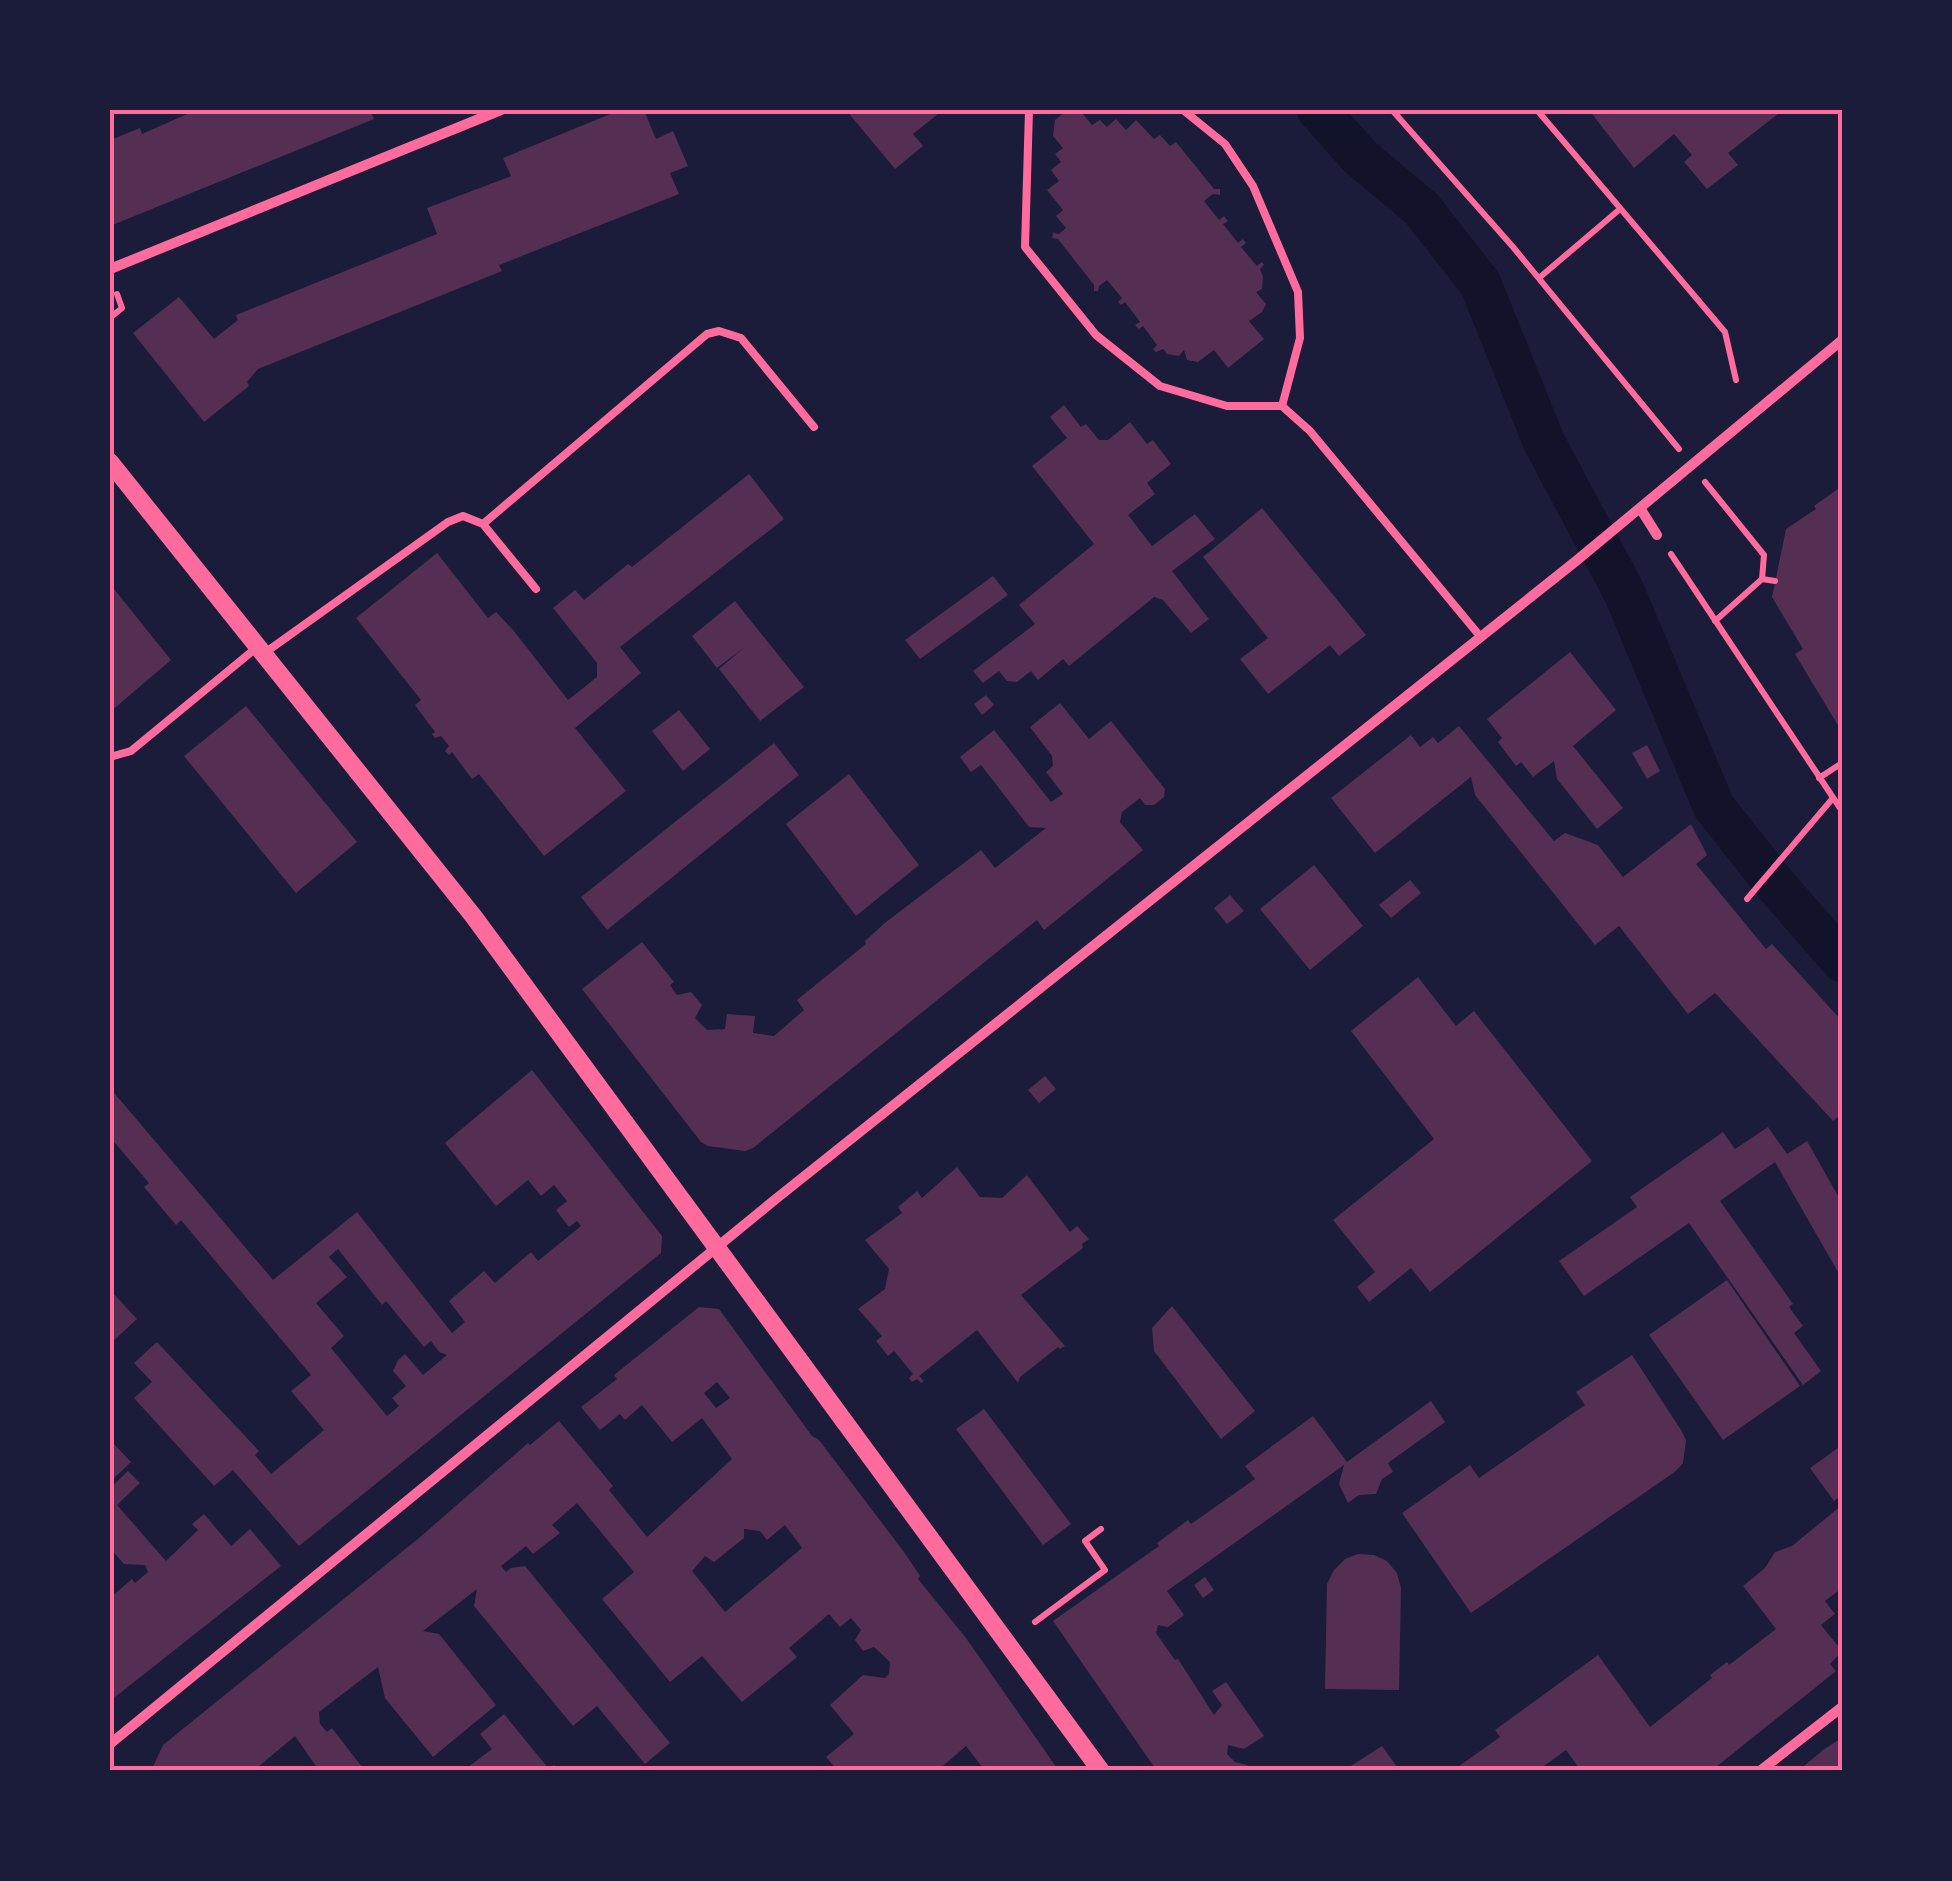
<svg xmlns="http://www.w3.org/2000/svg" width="1952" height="1881" font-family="'Space Grotesk',sans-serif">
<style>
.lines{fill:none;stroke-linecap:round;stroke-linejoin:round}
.canal{stroke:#12122b;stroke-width:42}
.building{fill:#542f53;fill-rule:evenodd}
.path{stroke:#ff6b9d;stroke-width:6}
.service{stroke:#ff6b9d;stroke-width:8}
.minor{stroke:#ff6b9d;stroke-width:10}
.tertiary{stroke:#ff6b9d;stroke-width:18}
.neatline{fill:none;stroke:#ff6b9d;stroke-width:4}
</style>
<rect width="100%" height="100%" fill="#1b1b3a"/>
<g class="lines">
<path class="canal" d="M1318,110L1360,157L1421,208L1480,283L1544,442L1624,592L1714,807L1775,884L1842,961"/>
</g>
<path class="building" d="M196,110H370L374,119L110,226L113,139L140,128L142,134Z
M620,110H644L656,139L673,131L688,166L670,173L679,194L499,265L502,271L258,369L247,382L249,386L204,422L133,333L179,297L214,339L238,320L236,315L437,234L427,208L511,176L503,158Z
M846,110H943L913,134L923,146L895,169Z
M1589,110H1783L1728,153L1738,165L1707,189L1684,162L1692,155L1674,134L1634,168Z
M1066,111L1082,113L1092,125L1100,120L1107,127L1116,119L1126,130L1136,120L1154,139L1160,135L1170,146L1176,142L1214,189H1220V195L1213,194L1204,201L1219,220L1224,216L1228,221L1223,224L1238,243L1243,239L1246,243L1241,247L1257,266L1262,262L1264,265L1260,269L1263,277L1262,289L1256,292L1266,304L1262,312L1249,321L1264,339L1228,368L1214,350L1198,362L1187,360L1184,350L1179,356L1167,354L1163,349L1156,352L1153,349L1157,345L1143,326L1139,329L1135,325L1140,322L1125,302L1121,305L1118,302L1122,298L1107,280L1099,286L1098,291H1094V285L1058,239L1052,238L1053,233L1059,234L1066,228L1056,216L1063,210L1047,190L1059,181L1051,170L1061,162L1055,154L1063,148L1053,136L1055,120Z
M1064,405L1081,427L1086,424L1099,440H1108L1130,422L1147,444L1153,440L1171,464L1147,483L1155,494L1128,515L1152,546L1195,514L1215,539L1172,571L1209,619L1191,633L1163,600L1154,597L1069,666L1063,659L1038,680L1031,671L1017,682L1007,681L999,671L983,683L973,671L1035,624L1019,605L1094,544L1032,466L1067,438L1050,417Z
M749,474L784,519L620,647L641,673L575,728L626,791L544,856L479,774L472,779L452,752L449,755L445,751L449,746L441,736L435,738L432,734L435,732L415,705L421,700L356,618L437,553L488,618L496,612L513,630L568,700L597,677V663L553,608L575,590L584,600L628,564L632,567Z
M1842,486V732L1795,654L1803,649L1772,597L1786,529L1816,509L1814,506Z
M1262,508L1366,635L1339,656L1330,645L1268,694L1240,659L1268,638L1203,557Z
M993,576L1008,595L920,659L905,640Z
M110,584L171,660L110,712Z
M735,601L804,687L760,721L719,669L746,646L717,668L692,636Z
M1570,652L1616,710L1573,746L1623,808L1597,829L1557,779L1554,761L1533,777L1521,762L1516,766L1498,742L1502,738L1487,719Z
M986,695L994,705L982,715L974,704Z
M1060,703L1089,739L1111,721L1165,789L1164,797L1154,805H1145L1140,798L1122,812L1120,822L1143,850L1044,930L1037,920L753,1148L745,1151L708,1146L701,1142L582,989L642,942L674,982L670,985L677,995L691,992L702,1005L695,1018L707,1030L725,1029L727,1014L755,1016L753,1033L774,1036L804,1010L797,1000L866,944L865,941L886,922L981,850L995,868L1046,828L1029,827L981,765L971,772L960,757L994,730L1051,802L1063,794L1046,772L1053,766L1052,756L1030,727Z
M246,706L357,842L296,893L184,756Z
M679,710L710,749L683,771L652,731Z
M1459,726L1554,841L1565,833L1598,845L1623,877L1691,824L1707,855L1696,864L1766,949L1772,944L1842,1021V1114L1833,1121L1715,993L1688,1014L1619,926L1595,945L1475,795L1471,777L1375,853L1331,798L1411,735L1420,747L1433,737L1438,743Z
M774,743L799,775L607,930L581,897Z
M1647,745L1660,771L1647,779L1632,753Z
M849,774L919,865L856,916L786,824Z
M1314,865L1363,926L1310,970L1260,909Z
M1410,880L1421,893L1391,918L1379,905Z
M1230,895L1244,911L1227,924L1214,908Z
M1418,977L1456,1026L1474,1011L1592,1161L1430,1292L1411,1268L1369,1302L1357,1287L1375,1272L1333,1220L1434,1139L1351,1031Z
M532,1070L662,1236L661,1253L299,1546L233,1470L214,1486L134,1398L152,1382L134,1363L157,1342L259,1451L255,1455L271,1474L324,1430L291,1391L311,1375L181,1220L176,1225L144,1187L149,1183L110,1137V1088L273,1280L357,1212L452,1333L465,1322L449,1301L484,1271L495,1283L531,1252L538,1261L581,1226L577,1221L569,1227L556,1210L567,1201L554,1185L541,1196L528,1180L496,1206L445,1143ZM338,1249L382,1305L386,1301L424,1347L431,1341L439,1352L447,1355L423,1375L405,1354L398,1360L393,1371L406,1386L392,1398L399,1406L387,1416L331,1348L344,1336L316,1303L347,1277L329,1257Z
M1045,1076L1056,1089L1039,1103L1028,1090Z
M1768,1127L1787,1154L1807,1141L1842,1203V1279L1775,1162L1720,1201L1793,1304L1789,1307L1803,1326L1794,1333L1821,1371L1803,1385L1689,1223L1584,1296L1559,1261L1637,1207L1630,1197L1723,1132L1735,1149Z
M957,1167L980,1197L1002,1198L1027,1175L1070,1232L1077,1226L1089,1239L1082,1244L1083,1248L1021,1295L1065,1346L1060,1349L1058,1347L1020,1377L1018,1383L977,1330L919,1376L924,1381L921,1383L917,1379L912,1382L909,1378L913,1374L894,1351L888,1356L876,1341L882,1336L858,1309L885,1289L889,1269L865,1240L902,1213L898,1207L917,1191L922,1198Z
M1727,1280L1800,1386L1723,1440L1649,1335Z
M110,1290L137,1319L110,1344Z
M1172,1306L1255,1411L1221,1439L1154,1351L1152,1328Z
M699,1307L719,1309L812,1436L819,1440L904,1552L920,1576L918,1579L966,1638L1059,1771H985L966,1746L937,1771H838L826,1757L854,1734L830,1705L863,1675L885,1678L889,1674L890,1662L874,1647L863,1651L855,1640L861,1630L851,1618L840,1627L829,1614L789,1648L797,1657L742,1702L702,1656L670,1682L602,1599L634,1572L577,1503L552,1525L560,1533L533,1554L526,1546L501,1566L506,1572L511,1568L525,1566L670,1743L645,1764L597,1706L573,1726L474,1606L477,1589L423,1631L439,1634L496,1705L433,1757L385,1698L378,1667L319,1712L320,1724L327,1732L332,1728L365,1771H309L316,1766L295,1736L253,1771H151L163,1745L419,1538L528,1443L530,1445L559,1421L613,1486L609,1490L647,1537L732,1459L702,1418L672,1442L642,1405L625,1420L620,1414L600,1430L581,1407L617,1379L614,1375ZM717,1382L730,1398L716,1408L704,1393ZM785,1525L802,1548L725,1612L692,1571L705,1556L714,1562L744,1538V1529L760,1531L767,1540Z
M1632,1355L1681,1430L1686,1440L1683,1463L1676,1471L1471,1613L1402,1513L1470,1465L1479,1478L1585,1405L1576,1392Z
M1431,1401L1445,1422L1388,1463L1393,1472L1382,1479L1376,1494L1359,1495L1348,1503L1339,1484L1344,1465L1167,1591L1184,1615L1168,1627L1158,1625L1156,1633L1175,1660L1178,1659L1214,1715L1222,1705L1212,1691L1226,1682L1264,1736L1244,1749L1228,1745L1227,1754L1235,1762L1247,1765L1251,1771H1157L1053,1621L1159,1546L1157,1543L1188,1520L1191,1524L1255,1479L1245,1466L1313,1416L1347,1462Z
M984,1409L1071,1524L1043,1545L956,1429Z
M110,1440L131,1462L110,1482Z
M1842,1445V1495L1834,1501L1810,1468Z
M128,1471L140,1483L117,1505L166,1561L198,1530L192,1524L204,1514L231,1546L250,1529L281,1566L110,1701L111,1597L132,1579L135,1583L148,1572L145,1565L124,1564L110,1548V1488Z
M1842,1505V1588L1825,1601L1835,1614L1821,1625L1842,1651L1830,1664L1836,1671L1711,1771H1581L1566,1750L1537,1771H1452L1500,1737L1495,1730L1598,1655L1650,1727L1712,1678L1710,1675L1727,1662L1729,1665L1776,1629L1743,1586L1765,1568L1775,1552L1792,1546Z
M1358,1554L1374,1555L1387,1561L1397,1573L1401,1588L1399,1690L1325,1689L1327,1584L1334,1570L1345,1559Z
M1205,1577L1214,1590L1203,1598L1194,1585Z
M504,1714L549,1769L554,1765L559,1771H463L492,1749L480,1734Z
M1840,1739L1842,1771H1798L1823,1750Z
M1382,1746L1400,1771H1343Z"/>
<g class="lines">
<path class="path" d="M1392,110L1513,247L1679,449
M1537,110L1725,332L1736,380
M1539,278L1620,209
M110,318L122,308L117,294
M1705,482L1764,555L1762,579L1775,581
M1671,554L1842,811
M1715,621L1762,579
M1819,778L1842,763
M1747,899L1833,798
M1035,1622L1105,1570L1085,1541L1101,1529"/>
<path class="service" d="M1029,110L1025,247L1096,335L1160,386L1227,406H1282L1310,431L1479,635
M1183,110L1225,144L1253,186L1298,292L1300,338L1282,406
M483,524L536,589
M266,652L448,522L463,516L483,524L707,334L719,331L741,338L814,427
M110,757L131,751L256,648"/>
<path class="minor" d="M110,269L501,110
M1640,508L1657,535
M110,1744L777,1198L1576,561L1842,340
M1760,1771L1842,1707"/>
<path class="tertiary" d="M110,462L474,917L1101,1771"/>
</g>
<rect width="1952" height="1881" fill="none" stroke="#1b1b3a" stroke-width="225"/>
<rect x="112" y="112" width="1728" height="1656" class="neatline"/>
</svg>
